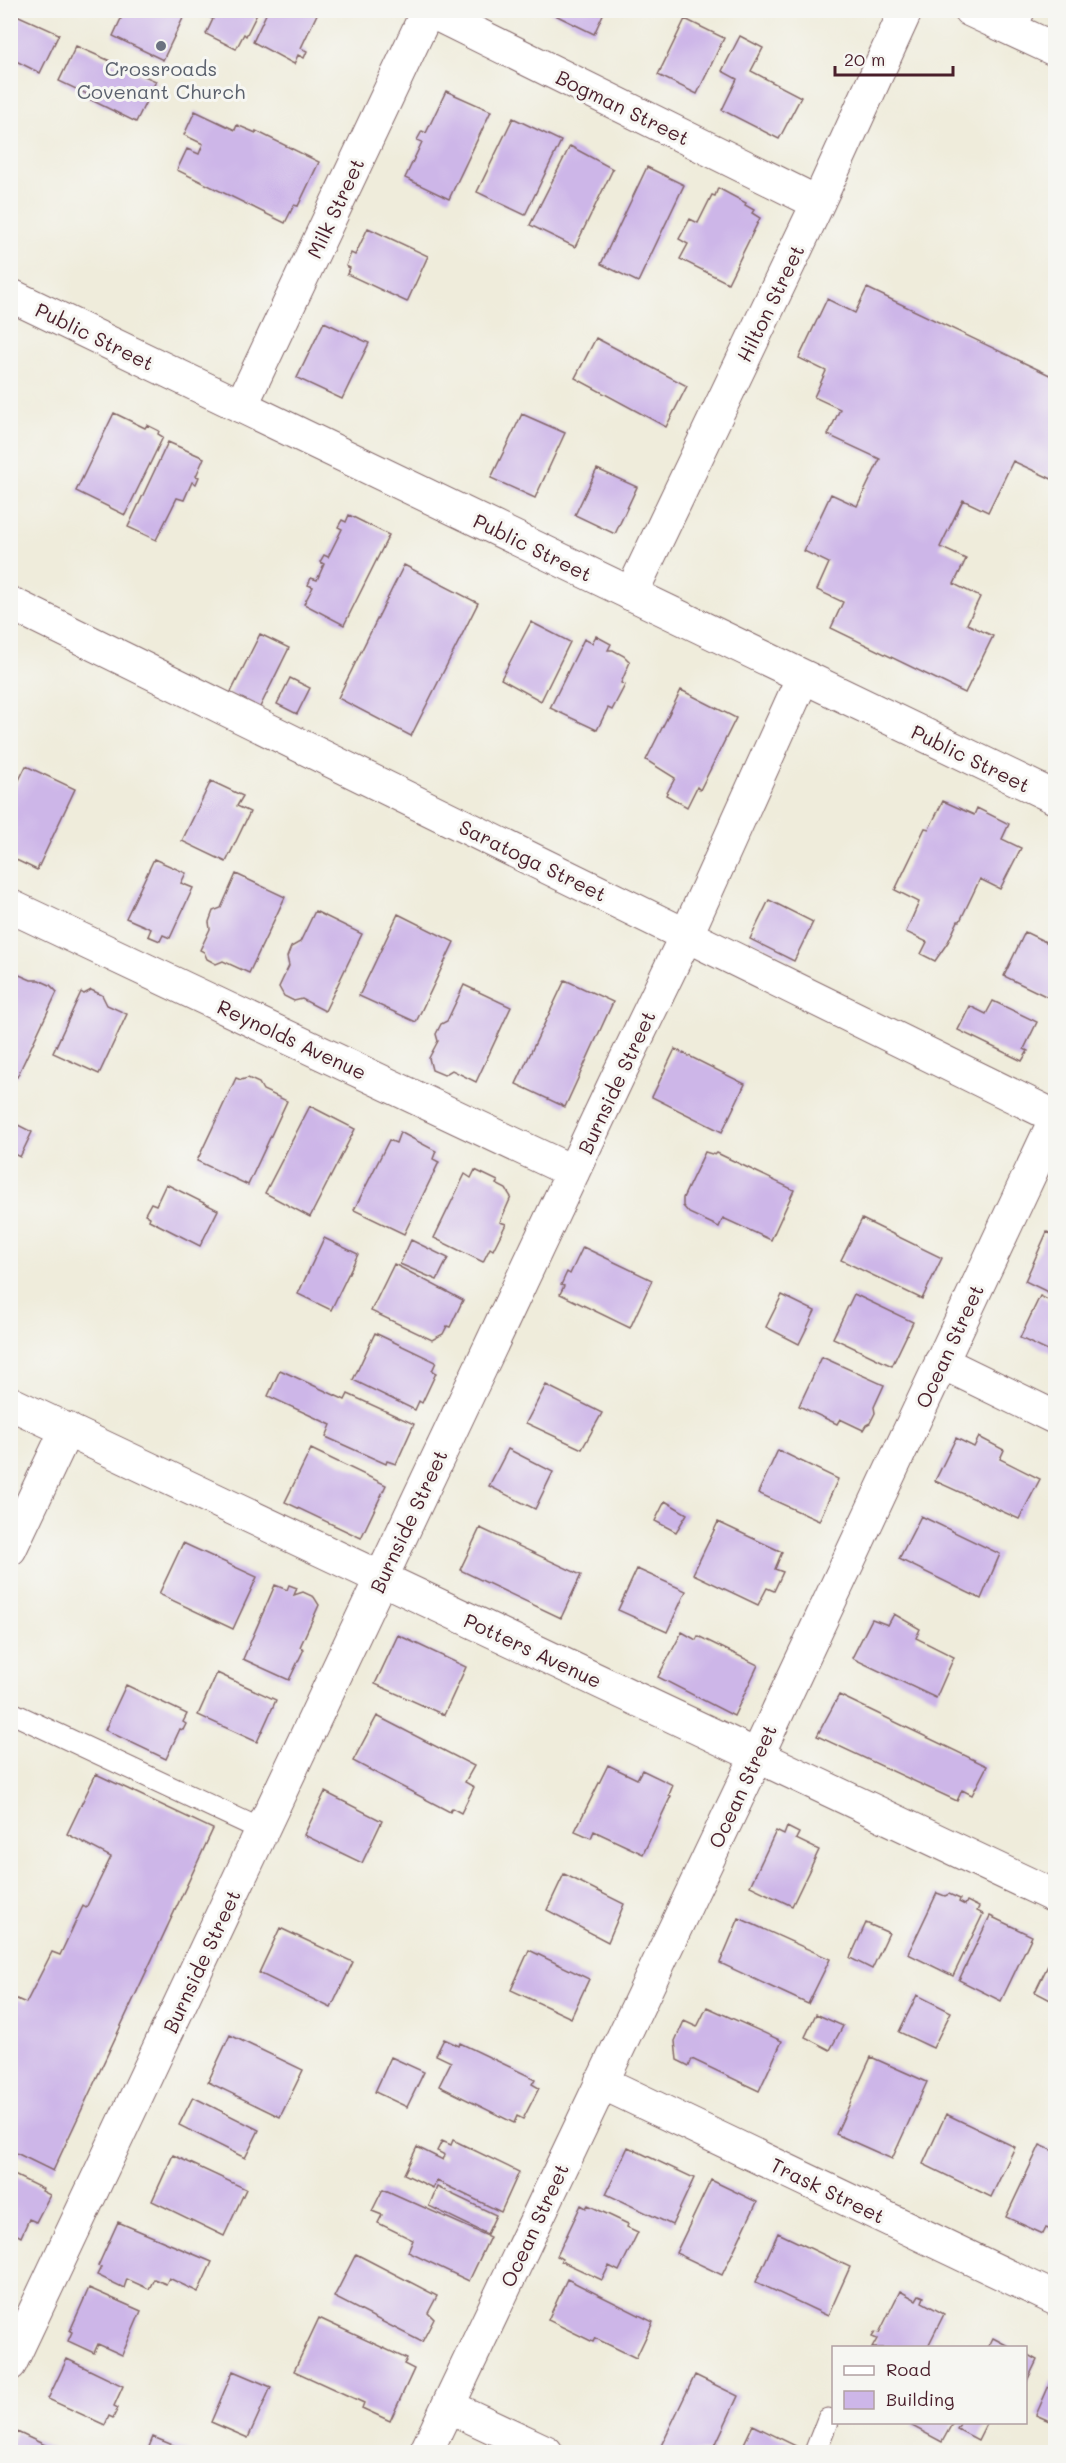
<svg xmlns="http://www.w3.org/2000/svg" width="1066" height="2463" font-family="Mali,sans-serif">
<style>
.building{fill:#cdb6e8}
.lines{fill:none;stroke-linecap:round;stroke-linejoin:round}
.lane-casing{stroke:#846769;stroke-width:23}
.street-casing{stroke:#846769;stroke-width:35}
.secondary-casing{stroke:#846769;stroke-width:35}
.lane{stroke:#fff;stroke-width:21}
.street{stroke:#fff;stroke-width:33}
.secondary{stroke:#fff;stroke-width:33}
.worship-dot{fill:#6b7280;stroke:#f6f6f2;stroke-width:2}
.labels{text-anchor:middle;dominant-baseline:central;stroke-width:6;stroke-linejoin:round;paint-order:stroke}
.worship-label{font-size:20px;fill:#5b616d;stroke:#f6f6f2}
.street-label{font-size:20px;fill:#4a1f2b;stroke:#f6f6f2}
</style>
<rect width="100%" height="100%" fill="#f6f6f2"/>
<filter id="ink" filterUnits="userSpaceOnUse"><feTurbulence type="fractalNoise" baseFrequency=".0167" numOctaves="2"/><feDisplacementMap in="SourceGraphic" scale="12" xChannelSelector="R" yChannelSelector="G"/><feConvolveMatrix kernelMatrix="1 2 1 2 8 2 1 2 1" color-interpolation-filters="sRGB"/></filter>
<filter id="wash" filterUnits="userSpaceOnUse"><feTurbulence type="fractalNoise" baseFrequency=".008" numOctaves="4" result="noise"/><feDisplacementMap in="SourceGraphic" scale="24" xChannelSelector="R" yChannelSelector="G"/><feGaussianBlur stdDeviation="1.35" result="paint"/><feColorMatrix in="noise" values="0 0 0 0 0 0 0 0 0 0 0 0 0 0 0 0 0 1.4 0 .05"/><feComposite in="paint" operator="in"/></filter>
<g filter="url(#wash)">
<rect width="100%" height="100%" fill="#efecdb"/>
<g id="blocks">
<path class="building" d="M125,10H173L184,16L163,60L113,36Z
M202,10H259L246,36L244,34L236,49L206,34L213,19L201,13Z
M268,10H319L301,48L307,51L304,58L298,55L294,64L253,42Z
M545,10H605L594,34Z
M10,12L59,34L40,73L10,58Z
M685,19L724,38L697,94L658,75Z
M740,36L763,48L751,71L801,97L779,139L722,110L737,79L722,71Z
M76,46L156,81L136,122L87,98L89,95L59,81Z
M446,91L491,111L449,199L405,178L422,142L417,140L422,131L426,133Z
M195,111L235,130L237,125L256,133V131L319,162L298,206L294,205L285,223L177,170L187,149L199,154L203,144L184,135Z
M513,118L561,141L525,215L477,192Z
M570,146L613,169L575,247L530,225Z
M647,167L684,185L638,282L601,264Z
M718,188L746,203L745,205L754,210L752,213L760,218L728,283L680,259L688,244L679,239L690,219L698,223L712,195L715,196Z
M368,228L428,256L407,302L347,274L350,268L346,266L351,253L355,255Z
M867,288L1056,378V481L1013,461L988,512L963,500L940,547L966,559L954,584L980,597L967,624L993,636L965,693L831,628L843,602L817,590L829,563L804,551L831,494L857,506L880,459L828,435L840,409L814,397L826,371L799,358L827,299L855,313Z
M324,322L369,343L342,399L297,378Z
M596,338L687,386L666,427L575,378Z
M114,413L145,428L147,425L159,431L158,434L163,437L125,515L76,491Z
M522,414L565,433L535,498L491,478Z
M168,442L204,458L196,476L199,477L196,484L192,482L184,500L177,498L156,540L128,527Z
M597,469L637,487L615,534L575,515Z
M349,515L389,535L344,625L304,604L313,587L308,585L311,578L317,580L324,564L320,562L324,555L328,557L342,529L338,527L342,520L346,522Z
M404,565L478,603L411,736L338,698Z
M531,622L570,642L541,701L501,679Z
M260,634L289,648L259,709L230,694Z
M596,636L611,644L608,650H613L624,656L630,662L621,683L625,685L612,710L608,708L597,730L550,708L584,639L592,643Z
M290,678L310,688L297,714L277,704Z
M681,690L736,718L700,790L697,787L687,807L666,795L675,778L646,760Z
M26,766L75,789L37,870L10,857V790L11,789L14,790Z
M211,781L243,796L237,806L250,812L226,862L182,841Z
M943,801L974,815L977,808L1009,824L1002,839L1021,848L1000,889L980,879L960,921H958L948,942L935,961L921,954L927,942L906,932L919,902L895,890L925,828L929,829Z
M154,859L186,873L181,883L193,888L170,938L163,935L160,941L148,936L151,929L126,918Z
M236,874L285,897L249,973L223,961L216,964L207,959L204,952L200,950L210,929L209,922L213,911L221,908Z
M769,900L813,922L794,961L750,939Z
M315,911L362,934L325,1011L302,999L294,1001L284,996L279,987L289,966L287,957L291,947L300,942Z
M398,914L454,942L416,1022L359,996Z
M1025,932L1056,947V1001L1004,976Z
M10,971L31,980H39L50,985L57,992L17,1077L10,1074Z
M565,980L613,1002L565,1107L516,1084Z
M464,985L511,1007L476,1082L452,1070L444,1075L432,1070L429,1058L438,1041L436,1034L441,1024L447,1021Z
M91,990L102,995L107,1005L127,1014L99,1074L53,1053L81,992L84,994Z
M993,1001L1037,1022L1024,1049L1028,1051L1022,1061L958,1030L970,1006L986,1014Z
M675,1049L745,1084L722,1132L652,1097Z
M236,1078L241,1080L248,1078L259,1083L263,1090L287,1101L248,1185L197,1161Z
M310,1106L355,1129L310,1217L265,1193Z
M10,1121L32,1132L20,1157L14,1154L13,1157L10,1156Z
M400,1132L436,1151L433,1159L439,1162L404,1234L354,1210L389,1140L396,1143Z
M705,1152L715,1155L717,1153L794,1190L771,1240L723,1218L719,1227L689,1213L683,1206V1198Z
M475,1170L498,1181L496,1184L506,1189L511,1197L500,1222L506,1224L493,1250L490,1248L483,1262L434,1238L465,1174L471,1178Z
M166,1184L218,1210L200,1246L149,1220L150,1217L145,1214L151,1203L156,1205Z
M862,1219L942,1258L922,1299L841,1260Z
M1047,1232L1056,1236V1296L1025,1281Z
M324,1238L358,1254L331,1310L298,1294Z
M411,1240L448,1258L437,1280L400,1264Z
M583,1247L652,1280L630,1328L560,1294L564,1286L561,1285L567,1272L570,1274Z
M394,1264L463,1300L450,1327L447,1326L443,1334L432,1340L371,1311Z
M854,1294L913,1322L892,1366L833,1338Z
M782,1295L815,1311L799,1344L766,1327Z
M1040,1296L1056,1304V1355L1020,1338Z
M375,1333L436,1362L432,1371L436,1373L422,1403L419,1401L415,1410L353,1380Z
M822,1357L884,1385L874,1407L875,1413L870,1423L866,1425L863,1430L840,1419L837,1424L799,1406Z
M280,1370L345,1400L348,1394L414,1424L396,1464L387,1461L386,1464L326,1437L331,1425L268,1396Z
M546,1385L602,1413L582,1449L526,1423Z
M979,1437L1004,1450L1000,1459L1040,1479L1019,1519L935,1481L956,1438L974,1447Z
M311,1449L386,1485L361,1538L285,1502Z
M508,1449L553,1472L535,1509L489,1486Z
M778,1450L838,1479L819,1521L758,1493Z
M665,1501L687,1514L676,1532L655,1521Z
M921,1516L1000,1554L981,1599L899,1559Z
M718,1522L782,1552L775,1569L783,1572L774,1591L767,1588L758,1605L693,1574Z
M480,1528L581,1575L561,1618L460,1570Z
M183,1543L257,1577L233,1629L159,1594Z
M637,1569L686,1591L667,1632L618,1610Z
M275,1585L287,1590L289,1585L297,1588L294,1595L303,1592L314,1597L319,1605L300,1647L304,1649L289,1680L243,1659Z
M894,1614L920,1629L916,1638L954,1657L936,1698L852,1658L872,1619L888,1625Z
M682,1632L696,1640L698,1636L758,1665L734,1716L658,1677Z
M398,1635L466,1667L444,1715L375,1684Z
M217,1673L276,1700L257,1742L198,1715Z
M126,1685L187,1714L183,1722L186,1724L183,1730L180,1729L166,1759L105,1730Z
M839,1695L987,1766L972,1795L962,1790L957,1801L817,1736Z
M377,1716L474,1766L465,1782L474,1787L461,1813L452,1808L450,1812L353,1761Z
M608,1765L637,1779L642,1770L673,1785L669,1795L671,1796L643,1854L594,1831L591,1838L575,1831Z
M96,1774L213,1829L53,2171L10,2150V1996L26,2003L52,1952L60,1955L83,1906L86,1908L111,1857L67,1834Z
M325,1792L382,1821L362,1863L304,1835Z
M787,1827L799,1833L796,1839L819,1850L792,1906L750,1886L776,1831L784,1835Z
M564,1874L624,1904L608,1942L547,1910Z
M937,1893L945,1896L949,1894L960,1899L959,1902L965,1905L967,1901L979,1907L977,1911L983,1914L953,1976L908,1954Z
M990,1916L1032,1936L1001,2001L959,1980Z
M739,1918L830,1959L808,2004L720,1963Z
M866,1923L889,1933L872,1969L850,1958Z
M280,1928L353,1962L331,2008L259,1973Z
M1056,1949V2003L1035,1992Z
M529,1950L589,1979L571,2018L511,1990Z
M917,1995L951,2012L933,2048L899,2032Z
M707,2007L782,2041L759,2091L692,2059L689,2066L677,2060L675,2041L684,2021L697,2027Z
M816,2014L843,2026L830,2050L805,2037Z
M230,2035L303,2070L280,2117L208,2082Z
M444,2039L459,2046L460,2043L535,2079L532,2084L539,2088L523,2119L517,2116L514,2123L439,2086L451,2062L436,2055Z
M391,2057L424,2072L407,2107L375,2092Z
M871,2057L927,2082L892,2159L836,2134Z
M193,2097L259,2130L245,2158L179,2125Z
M946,2114L1015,2147L991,2197L923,2164Z
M453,2140L519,2172L501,2212L437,2181L433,2188L404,2174L417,2147L443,2160L445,2155L437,2151L442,2141L451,2145Z
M1040,2145L1056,2152V2232L1046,2228L1043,2234L1006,2217Z
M628,2147L694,2178L672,2225L606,2194Z
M173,2155L246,2189L224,2236L152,2201Z
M10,2173L43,2189L42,2191L50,2195L36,2222L29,2219L21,2237L10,2231Z
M711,2180L757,2202L722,2275L676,2253Z
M437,2187L496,2215L487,2234L429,2206Z
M383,2189L490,2237L469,2281L408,2252L413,2240L378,2223L382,2215L372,2211Z
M581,2205L586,2208L588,2205L628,2224L627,2227L638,2232L619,2271L609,2266L602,2280L561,2261L562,2259L557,2256Z
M118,2222L212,2262L198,2292L169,2278L166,2284L154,2279L149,2289L127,2279L124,2288L97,2275L101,2267L98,2266Z
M778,2233L850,2267L828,2316L756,2282Z
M356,2254L437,2296L428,2313L434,2319L422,2342L334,2297Z
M567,2279L653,2322L636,2358L595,2338L593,2342L548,2320Z
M89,2288L141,2311L122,2355L98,2344L94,2353L68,2341L72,2332L70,2331Z
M900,2291L916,2300L919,2295L924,2297L922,2302L944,2314L927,2348H872L877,2339L872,2337L875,2332L879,2333Z
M319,2318L407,2359L404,2364L414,2369L390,2421L362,2408L364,2403L294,2371Z
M993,2338L1012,2348H988Z
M1026,2354L1037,2360L1026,2383Z
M67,2359L123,2386L114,2406L118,2408L113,2418L109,2416L105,2425L48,2399Z
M233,2371L271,2387L248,2438L211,2422Z
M695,2375L738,2396L712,2452H658Z
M1051,2381L1056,2383L1054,2423L1036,2415Z
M914,2422H953L942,2442L912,2426Z
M961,2422H987L978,2440L957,2429Z
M753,2425L800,2448L798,2452H740Z
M17,2432L60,2452H10V2446Z
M153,2437L190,2452H147Z"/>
</g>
</g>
<g filter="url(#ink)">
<use href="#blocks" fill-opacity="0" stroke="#846769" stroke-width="1.5"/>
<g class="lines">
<defs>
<path id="lane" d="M1015,31L1025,10
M10,1712L262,1830
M815,2452L828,2419"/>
<path id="street" d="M428,10L818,203
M970,10L1056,50
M241,406L428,10
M631,594L818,203L906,10
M10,603L1056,1117
M10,906L573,1172
M941,1362L1056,1418
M10,1403L1056,1897
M10,1549L67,1429
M601,2082L1056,2299
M10,2364L621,1070L686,936L803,677
M448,2406L546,2452
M426,2452L757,1756L1056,1118"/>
<path id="secondary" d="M10,295L1056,798"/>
</defs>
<use href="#lane" class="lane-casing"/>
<use href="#street" class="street-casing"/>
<use href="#secondary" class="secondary-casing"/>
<use href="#lane" class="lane"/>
<use href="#street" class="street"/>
<use href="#secondary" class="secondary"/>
</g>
</g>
<circle class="worship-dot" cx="161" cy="46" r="6"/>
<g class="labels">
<g class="worship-label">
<text x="161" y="68">Crossroads<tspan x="161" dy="23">Covenant Church</tspan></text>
</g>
<g class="street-label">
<text transform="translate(623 107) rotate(26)">Bogman Street</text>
<text transform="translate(335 208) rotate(-65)">Milk Street</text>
<text transform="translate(770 303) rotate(-64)">Hilton Street</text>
<text transform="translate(95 336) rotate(26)">Public Street</text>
<text transform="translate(533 547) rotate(26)">Public Street</text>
<text transform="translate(971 758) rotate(26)">Public Street</text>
<text transform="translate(533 860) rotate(26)">Saratoga Street</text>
<text transform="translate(292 1039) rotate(25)">Reynolds Avenue</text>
<text transform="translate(616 1082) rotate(-65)">Burnside Street</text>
<text transform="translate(949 1346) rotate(-65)">Ocean Street</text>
<text transform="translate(408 1521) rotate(-65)">Burnside Street</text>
<text transform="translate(533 1650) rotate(25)">Potters Avenue</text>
<text transform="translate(742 1786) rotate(-65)">Ocean Street</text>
<text transform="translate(201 1961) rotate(-65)">Burnside Street</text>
<text transform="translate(828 2190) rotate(26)">Trask Street</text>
<text transform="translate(534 2225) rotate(-65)">Ocean Street</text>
</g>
</g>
<rect width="1066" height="2463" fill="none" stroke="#f6f6f2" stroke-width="36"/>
<rect x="832" y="2346" width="195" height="78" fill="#f6f6f2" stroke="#b1a0a2" stroke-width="1.5"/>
<rect x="844" y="2366" width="30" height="9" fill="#ffffff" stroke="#b1a0a2" stroke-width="1.5"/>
<text x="886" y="2376" font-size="18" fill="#4a1f2b">Road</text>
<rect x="844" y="2391" width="30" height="18" fill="#cdb6e8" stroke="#b1a0a2" stroke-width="1.5"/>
<text x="886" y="2406" font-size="18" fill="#4a1f2b">Building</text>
<path d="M835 66v9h118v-9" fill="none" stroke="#4a1f2b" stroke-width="3"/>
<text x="844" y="66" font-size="18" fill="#4a1f2b" stroke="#f6f6f2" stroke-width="4.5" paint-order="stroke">20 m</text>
</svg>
